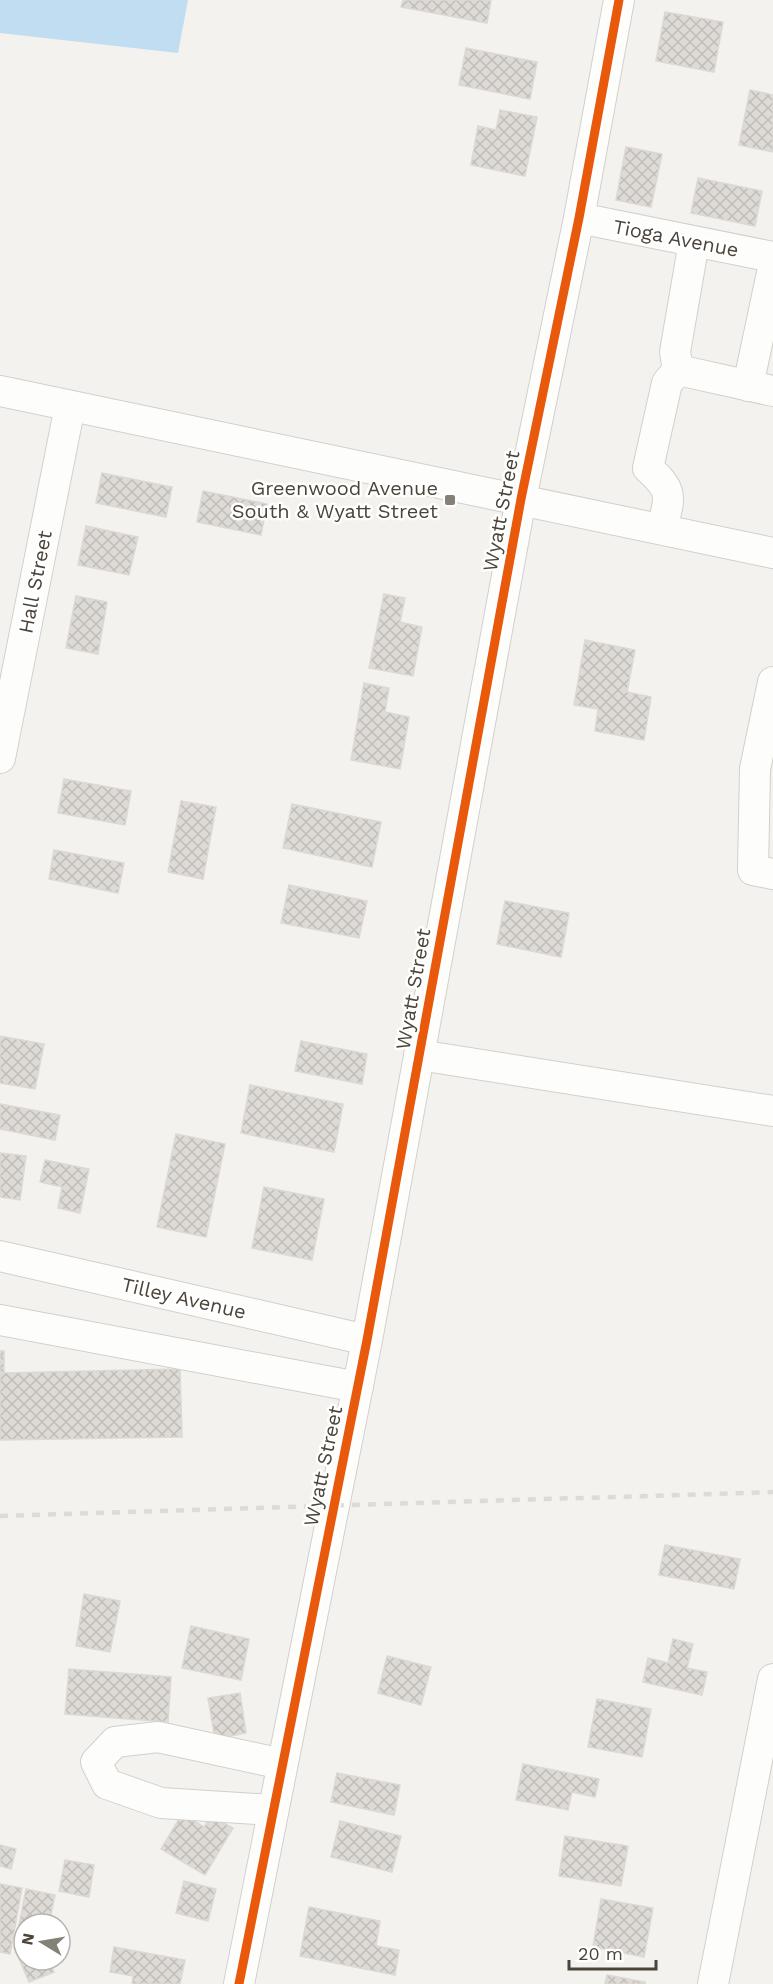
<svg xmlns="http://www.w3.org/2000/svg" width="773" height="1984" font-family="'Work Sans',sans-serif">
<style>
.water{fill:#c0ddf1}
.building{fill:url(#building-cross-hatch);stroke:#dcd9d4;stroke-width:1.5}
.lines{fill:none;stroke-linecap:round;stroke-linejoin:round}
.minor-casing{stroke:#d2d0cb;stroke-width:32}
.minor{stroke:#fdfdfc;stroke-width:30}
.rail{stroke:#dbdbda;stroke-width:4.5;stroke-dasharray:8 8;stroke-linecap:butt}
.cycleway-casing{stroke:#fff;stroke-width:13}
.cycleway{stroke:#e8590c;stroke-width:9}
.poi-dot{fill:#868178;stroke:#fff;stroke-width:2}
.labels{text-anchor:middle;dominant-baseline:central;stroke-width:5;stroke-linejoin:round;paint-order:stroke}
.street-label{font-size:20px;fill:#4b4439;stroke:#fff}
.poi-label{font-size:20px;fill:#4b4439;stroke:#fff;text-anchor:end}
</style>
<defs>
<pattern id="building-cross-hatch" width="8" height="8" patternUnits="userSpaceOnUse" patternTransform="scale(1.5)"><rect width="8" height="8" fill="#dedbd6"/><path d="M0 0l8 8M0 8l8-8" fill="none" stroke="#c0bdb8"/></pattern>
</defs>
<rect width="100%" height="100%" fill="#f4f2ee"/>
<path class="water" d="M0,0H188L178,53L0,33Z"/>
<path class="building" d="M403,0H491L487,23L401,7Z
M665,12L723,22L714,72L656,61Z
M466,48L537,62L530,99L459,85Z
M750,90L773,95V152L739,145Z
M500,110L537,117L525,176L471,165L478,126L496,130Z
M626,147L662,154L651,207L616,200Z
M698,178L762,191L755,226L691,213Z
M102,473L172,487L166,517L96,503Z
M203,491L267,504L261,535L197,522Z
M86,526L138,537L129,575L78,565Z
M384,594L405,598L400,622L422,627L413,676L369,668Z
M76,596L107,602L98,654L66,648Z
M585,640L635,650L627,692L651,697L644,740L595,731L598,709L574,705Z
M364,683L389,688L385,712L409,717L400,769L351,760Z
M64,779L131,791L125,825L58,813Z
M181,801L216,807L203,879L168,872Z
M292,804L381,822L372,867L283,848Z
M54,850L124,863L118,893L49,879Z
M289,885L367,901L359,938L281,923Z
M505,901L569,913L561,957L497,944Z
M0,1036L44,1044L35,1089L0,1083Z
M301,1041L367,1054L362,1084L295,1071Z
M250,1085L343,1104L334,1152L241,1133Z
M0,1104L60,1115L55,1140L0,1129Z
M176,1134L225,1144L206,1237L157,1227Z
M0,1153L26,1156L20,1200L0,1197Z
M45,1160L89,1169L80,1213L58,1208L62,1187L40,1182Z
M264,1187L324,1199L312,1260L252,1248Z
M0,1351H4V1373L180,1369L182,1437L0,1440Z
M665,1545L740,1559L734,1589L659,1575Z
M84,1594L120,1601L110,1652L76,1646Z
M191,1626L249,1639L241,1680L182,1668Z
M673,1639L693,1644L687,1668L707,1672L702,1695L643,1682L648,1658L668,1663Z
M387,1656L431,1667L421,1705L378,1693Z
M69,1669L171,1677L168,1722L65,1714Z
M240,1693L246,1733L215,1739L208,1698Z
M597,1699L651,1709L642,1757L588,1747Z
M523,1764L599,1779L595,1797L572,1792L568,1810L516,1800Z
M337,1773L400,1785L394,1815L331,1802Z
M182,1814L204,1827L211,1816L233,1828L205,1875L161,1849Z
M340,1821L401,1836L392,1872L331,1857Z
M565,1836L628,1846L621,1886L559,1876Z
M0,1845L16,1849L11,1869L0,1866Z
M65,1860L94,1865L89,1897L59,1891Z
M184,1881L216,1889L208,1921L176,1913Z
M0,1884L22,1888L10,1954L0,1952Z
M26,1889L55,1895L49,1924L19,1925Z
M601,1899L653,1908L644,1957L593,1947Z
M309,1907L380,1921L376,1946L399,1950L395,1975L300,1956Z
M24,1943V1960H49L54,1972L29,1982L14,1947Z
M114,1947L185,1960L180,1984H132L133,1976L110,1972Z
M607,1975L645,1982V1984H605Z"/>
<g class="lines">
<defs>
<path id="minor" d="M579,218L773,257
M678,370L675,352L694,242
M748,386L773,268
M0,391L773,553
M662,529C670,496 674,492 648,468L667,383L678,370L773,391
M773,682L755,769L753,870L773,874
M0,758L70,406
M419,1055L773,1111
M0,1256L367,1340
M0,1320L358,1387
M273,1810L161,1803L107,1784L96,1762L115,1742L158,1737L282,1764
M239,1984L367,1340L521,499L579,218L619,0
M713,1984L773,1679"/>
</defs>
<use href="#minor" class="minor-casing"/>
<use href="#minor" class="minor"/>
<path class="rail" d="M0,1516L773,1492"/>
<defs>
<path id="cycleway" d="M239,1984L367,1340L521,499L579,218L619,0"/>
</defs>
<use href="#cycleway" class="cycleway-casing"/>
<use href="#cycleway" class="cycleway"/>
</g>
<rect class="poi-dot" x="444" y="494" width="12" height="12" rx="3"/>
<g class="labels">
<g class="street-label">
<text transform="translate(676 238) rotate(11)">Tioga Avenue</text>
<text transform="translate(501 511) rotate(-79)">Wyatt Street</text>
<text transform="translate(35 582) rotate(-79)">Hall Street</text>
<text transform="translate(413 989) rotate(-80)">Wyatt Street</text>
<text transform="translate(184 1298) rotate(13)">Tilley Avenue</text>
<text transform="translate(323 1466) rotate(-78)">Wyatt Street</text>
</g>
<g class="poi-label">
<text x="438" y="488">Greenwood Avenue<tspan x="438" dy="23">South &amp; Wyatt Street</tspan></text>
</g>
</g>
<g transform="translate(42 1942) rotate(281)"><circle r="28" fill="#ffffff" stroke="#b7b4b0" stroke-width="1.5"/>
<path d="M0-4.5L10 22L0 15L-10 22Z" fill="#868178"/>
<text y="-9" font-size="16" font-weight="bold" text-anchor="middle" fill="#4b4439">N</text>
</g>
<path d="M569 1960v9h87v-9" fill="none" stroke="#4b4439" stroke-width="3"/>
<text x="578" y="1960" font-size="18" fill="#4b4439" stroke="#ffffff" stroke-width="4.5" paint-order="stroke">20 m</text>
</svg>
